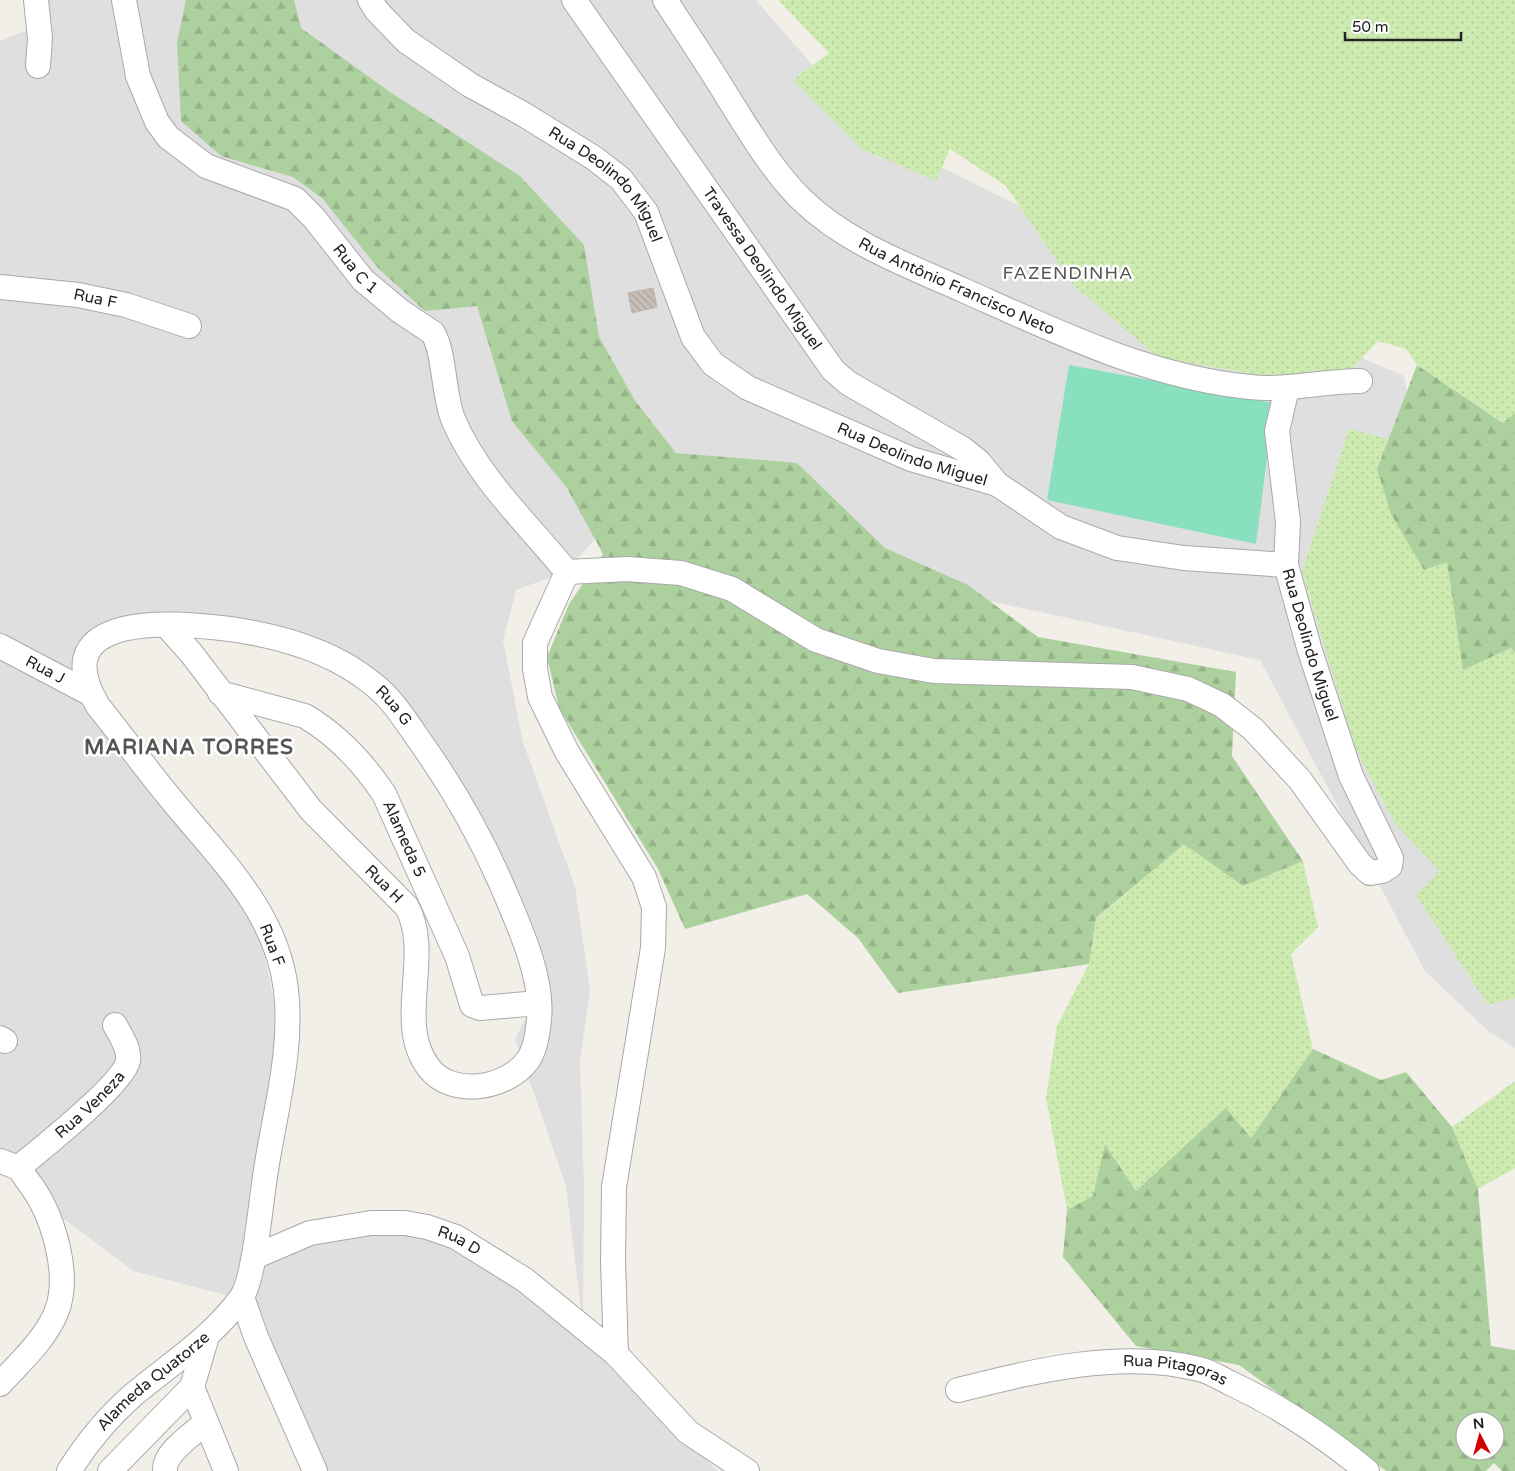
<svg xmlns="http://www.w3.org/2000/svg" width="1515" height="1471" font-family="'Varela Round',sans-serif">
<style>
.residential{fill:#e0dfdf;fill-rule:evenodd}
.grass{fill:url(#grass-dots)}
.forest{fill:url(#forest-firs);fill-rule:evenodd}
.pitch{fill:#88e0be}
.building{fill:url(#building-back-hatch);stroke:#c4b6ab}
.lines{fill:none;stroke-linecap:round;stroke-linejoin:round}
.minor-casing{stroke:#a9a9a9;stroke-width:26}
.minor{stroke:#fff;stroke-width:24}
.labels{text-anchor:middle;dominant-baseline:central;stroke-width:5;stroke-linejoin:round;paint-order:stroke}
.street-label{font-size:16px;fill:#222;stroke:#fff}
.neighbourhood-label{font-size:18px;letter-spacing:1px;fill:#555;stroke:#fff}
.district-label{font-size:21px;font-weight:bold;letter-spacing:1px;fill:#555;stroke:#fff}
</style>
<defs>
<pattern id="grass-dots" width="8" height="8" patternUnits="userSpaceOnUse" patternTransform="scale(1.25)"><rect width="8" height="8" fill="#cdebb0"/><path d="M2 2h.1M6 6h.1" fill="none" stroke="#b0c997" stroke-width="1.8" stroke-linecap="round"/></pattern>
<pattern id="forest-firs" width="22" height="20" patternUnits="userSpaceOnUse" patternTransform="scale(1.25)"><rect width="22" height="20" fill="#add19e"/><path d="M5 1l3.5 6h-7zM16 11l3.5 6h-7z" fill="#95b388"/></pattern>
<pattern id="building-back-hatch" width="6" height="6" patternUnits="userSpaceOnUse" patternTransform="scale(1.25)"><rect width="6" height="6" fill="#c7bfb8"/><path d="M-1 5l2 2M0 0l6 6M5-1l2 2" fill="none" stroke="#aba49e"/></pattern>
</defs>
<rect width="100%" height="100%" fill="#f2efe9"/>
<path class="residential" d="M33,0H756L872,133L1093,242L1404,376L1515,895V1048L1487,1030L1425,971L1260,660L613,519L565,572L516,590L503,641L523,742L575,887L590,989L580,1061L584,1187L583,1328L717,1471H308L238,1298L133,1271L64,1219L0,1156V41L49,21ZM240,625L373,680L458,803L537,996L515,1039L566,1186L583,1327L486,1257L394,1218L313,1224L252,1243L282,1039L254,905L66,681L97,634Z"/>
<path class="grass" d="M781,0H1515V413L1504,423L1417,365L1406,349L1378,341L1351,370L1269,377L1158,357L1073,285L1006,186L950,149L936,181L862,149L793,80L829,53L779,1Z
M1349,429L1388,439L1377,469L1447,561L1463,670L1511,648L1515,653V998L1488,1005L1416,895L1440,871L1395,824L1355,747L1302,572Z
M1184,843L1243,886L1303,861L1318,927L1291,954L1313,1049L1251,1138L1226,1109L1136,1191L1106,1145L1093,1196L1067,1210L1046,1098L1057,1026L1089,964L1096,919Z
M1515,1081V1168L1478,1189L1452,1127Z"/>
<path class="forest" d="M186,0H294L301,28L390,92L520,176L584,245L599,337L636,402L676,453L797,463L885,548L968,585L1038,637L1236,672L1232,756L1303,861L1243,886L1184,844L1096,918L1089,964L898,993L858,938L807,894L685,929L658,869L559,708L547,657L569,604L603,554L567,488L512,421L477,306L425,311L377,267L322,198L293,177L221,156L181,121L177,43Z
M1417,365L1503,423L1515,413V653L1511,648L1463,670L1447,562L1424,570L1391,514L1377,469Z
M1313,1049L1381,1080L1406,1072L1452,1127L1478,1189L1491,1346L1515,1350V1471H1502L1494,1463L1486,1471H1386L1239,1365L1136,1346L1063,1257L1067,1210L1093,1196L1105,1144L1136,1191L1226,1108L1251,1138ZM1465,1421H1495V1451H1465Z"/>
<path class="pitch" d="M1069,365L1274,403L1256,544L1047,500Z"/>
<path class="building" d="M653,288L657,307L632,313L628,293Z"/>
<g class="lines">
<defs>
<g id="minor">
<path d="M36,0L40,38L38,66"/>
<path id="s1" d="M124,0L138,76L157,122L168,137L206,166L295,199L314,218L363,280L400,311L433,333C445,354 443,394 453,419C478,478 527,523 567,572"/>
<path id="s2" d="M370,0L377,11L406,41L470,85L523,114L594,158L621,179L646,212L693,337L713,364L748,388L911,459L997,484L1061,527L1117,548L1184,558L1286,565L1310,651L1351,776L1391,858L1390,866L1382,871L1370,873L1360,864L1300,780L1253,729L1222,705L1188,689L1132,677L934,671L878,661L816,640L732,589L681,573L627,569L567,572"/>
<path id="s3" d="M574,0L833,370L848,383L963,449L978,461L997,484"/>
<path id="s4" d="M665,0C686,32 707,63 727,96C750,132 771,169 801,199C846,243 907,265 963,290C1055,331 1148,377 1250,387C1287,391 1323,381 1360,381"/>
<path id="s5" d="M0,287L78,295L126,305L189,326"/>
<path d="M1286,565L1288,522L1277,431L1287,388"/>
<path d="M567,572L535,643V669L540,697L567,752L644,877L654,907L653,948L614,1187L613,1261L616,1354"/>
<path id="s6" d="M0,646L91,694"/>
<path id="s7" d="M220,693L305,716C337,735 364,764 384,794L457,956L472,1005L480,1008L539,1003"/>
<path d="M0,1038L5,1041"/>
<path d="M0,1161C5,1163 13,1165 18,1168C21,1171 25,1176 27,1180C52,1211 72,1274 56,1313C44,1341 20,1362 0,1384"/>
<path id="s8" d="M18,1168C40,1150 123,1084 128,1061C130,1048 120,1035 115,1025"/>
<path id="s9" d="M254,1257L310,1233L371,1223H405L427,1227L456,1237L525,1280L616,1354L688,1432L747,1471"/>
<path d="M242,1297L256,1337L315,1471"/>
<path d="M207,1336L192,1387L226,1471"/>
<path id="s10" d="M958,1390C1034,1371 1121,1349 1199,1369C1209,1371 1220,1378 1230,1383C1280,1406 1324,1436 1367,1471"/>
<path id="s11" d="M69,1471C86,1444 109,1416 133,1395C170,1364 212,1338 241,1298C255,1279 261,1198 266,1170C275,1111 293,1050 286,990C277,911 218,857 171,799C146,769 123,737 98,706C77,670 77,641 123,629C156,621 196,625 230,629C280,636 333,651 373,684C391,698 404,718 417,737C450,783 477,829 500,881C516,919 544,977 539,1019C538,1031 535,1050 528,1060C507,1089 452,1098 429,1068C394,1023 433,956 407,907L311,810L191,653L166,625"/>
<path d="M110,1471L192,1387"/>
<path d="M165,1471C163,1453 192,1435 205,1423"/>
</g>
</defs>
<use href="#minor" class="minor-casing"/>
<use href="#minor" class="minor"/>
</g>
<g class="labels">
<g class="street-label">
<text stroke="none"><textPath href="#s2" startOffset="304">Rua Deolindo Miguel</textPath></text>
<text stroke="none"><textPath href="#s3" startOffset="328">Travessa Deolindo Miguel</textPath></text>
<text stroke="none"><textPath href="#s1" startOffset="381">Rua C 1</textPath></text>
<text stroke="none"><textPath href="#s4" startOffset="421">Rua Antônio Francisco Neto</textPath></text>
<text stroke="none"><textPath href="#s5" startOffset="96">Rua F</textPath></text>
<text stroke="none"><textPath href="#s2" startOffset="739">Rua Deolindo Miguel</textPath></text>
<text stroke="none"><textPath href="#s2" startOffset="1219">Rua Deolindo Miguel</textPath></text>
<text stroke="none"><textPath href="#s6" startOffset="51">Rua J</textPath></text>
<text stroke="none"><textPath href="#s11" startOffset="1296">Rua G</textPath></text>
<text stroke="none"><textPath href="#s7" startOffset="249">Alameda 5</textPath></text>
<text transform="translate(384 884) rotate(45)">Rua H</text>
<text transform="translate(272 945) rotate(69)">Rua F</text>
<text stroke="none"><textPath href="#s8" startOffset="96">Rua Veneza</textPath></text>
<text stroke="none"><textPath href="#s9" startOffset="214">Rua D</textPath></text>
<text stroke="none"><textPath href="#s10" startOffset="221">Rua Pitagoras</textPath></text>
<text stroke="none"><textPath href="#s11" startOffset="124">Alameda Quatorze</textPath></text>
</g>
<g class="neighbourhood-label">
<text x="1068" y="273">FAZENDINHA</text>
</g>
<g class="district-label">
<text x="189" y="747">MARIANA TORRES</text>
</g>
</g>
<g transform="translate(1480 1436) rotate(354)"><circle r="24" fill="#ffffff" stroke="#a7a7a7"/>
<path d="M0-4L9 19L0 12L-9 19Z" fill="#d40000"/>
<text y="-8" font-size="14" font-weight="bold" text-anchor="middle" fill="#222222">N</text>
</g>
<path d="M1345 32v8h116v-8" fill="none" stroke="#222222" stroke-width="2.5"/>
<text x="1352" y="32" font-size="15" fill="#222222" stroke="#ffffff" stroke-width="4" paint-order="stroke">50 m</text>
</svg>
